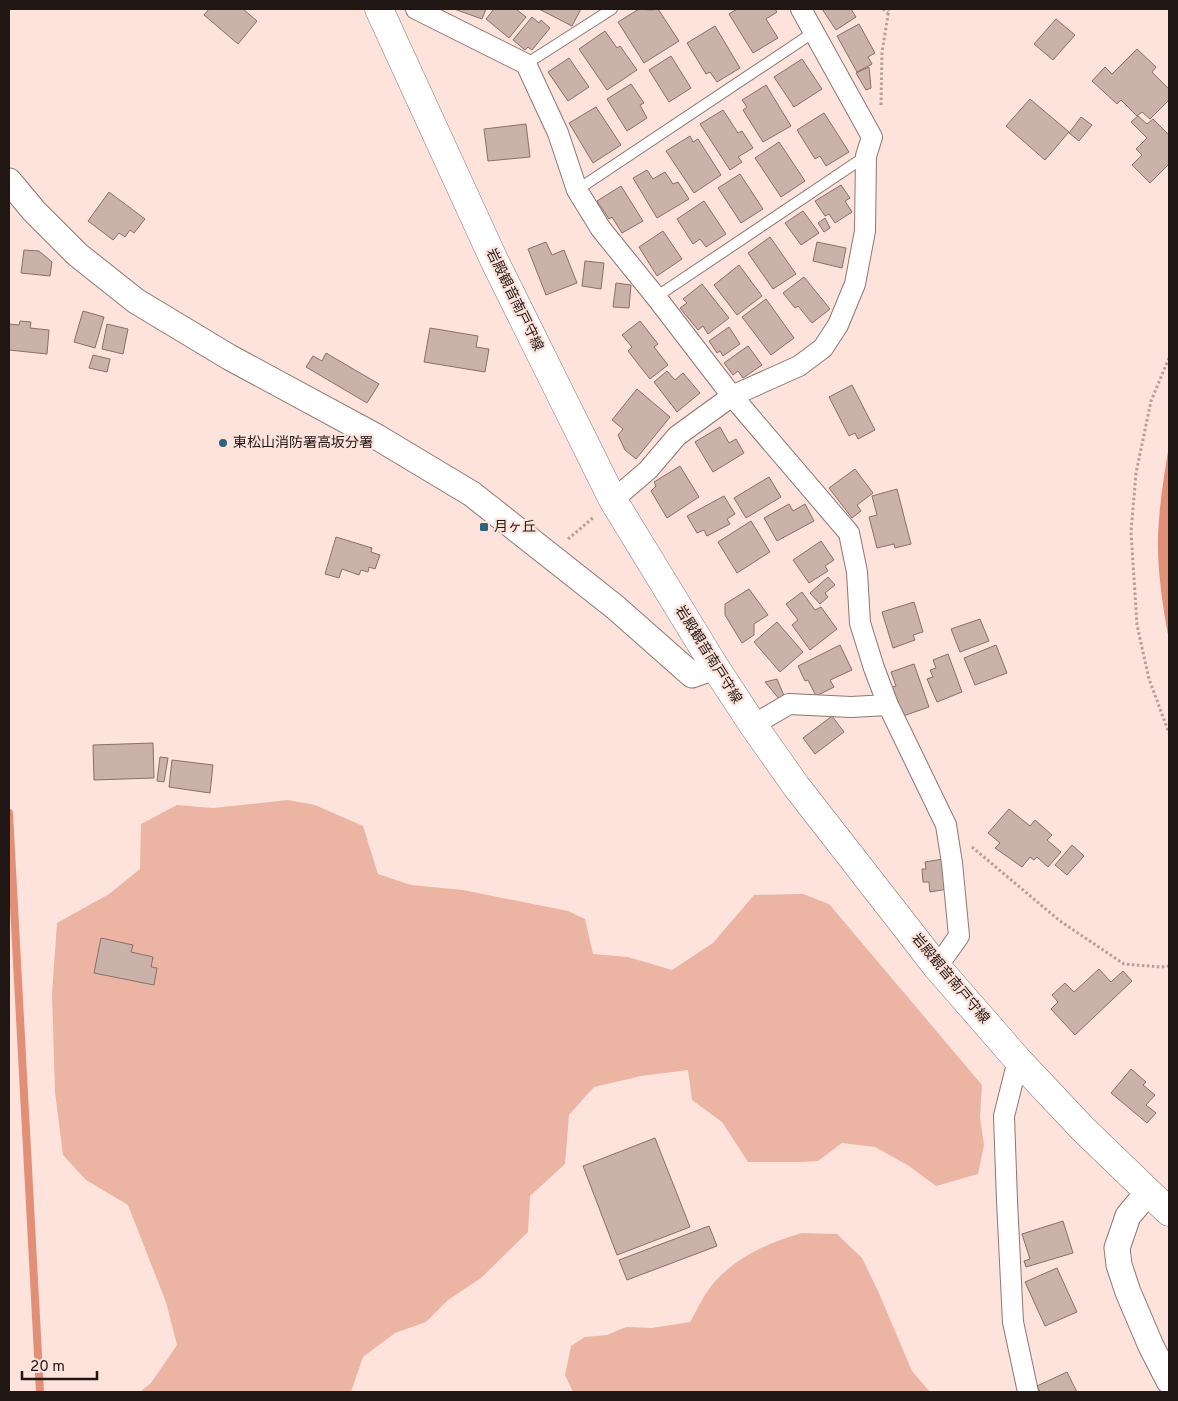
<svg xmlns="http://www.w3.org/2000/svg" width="1178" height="1401" font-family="Overpass,'Noto Sans JP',sans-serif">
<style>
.green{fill:#ecb4a3}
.water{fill:#e19077}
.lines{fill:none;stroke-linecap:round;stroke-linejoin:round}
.stream{stroke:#e19077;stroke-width:8}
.building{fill:#cab1a9;stroke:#877069}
.service-casing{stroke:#8e7770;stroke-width:12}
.minor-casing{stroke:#8e7770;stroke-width:22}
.tertiary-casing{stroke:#8e7770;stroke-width:27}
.secondary-casing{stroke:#8e7770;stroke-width:29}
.path{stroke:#b4a099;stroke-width:3;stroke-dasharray:2.5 2.5;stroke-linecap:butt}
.service{stroke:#fff;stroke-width:10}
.minor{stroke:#fff;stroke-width:20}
.tertiary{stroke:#fff;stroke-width:25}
.secondary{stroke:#fff;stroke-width:28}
.poi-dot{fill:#2c637d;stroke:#fde3db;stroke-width:2}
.labels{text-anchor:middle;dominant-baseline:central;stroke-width:4.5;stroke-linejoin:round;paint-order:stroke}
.street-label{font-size:14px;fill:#201714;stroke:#fde3db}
.poi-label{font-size:14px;fill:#201714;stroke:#fde3db;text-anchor:start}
</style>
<rect width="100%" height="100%" fill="#fde3db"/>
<path class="green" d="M288,800L315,805L363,826L378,874L411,885L463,890L568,911L585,919L593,954L628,957L672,970L713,943L754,895L803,894L829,904L982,1085L980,1117L984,1145L978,1174L936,1186L909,1166L875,1147L842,1143L818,1161L799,1162H748L722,1122L692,1100L688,1070L641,1076L594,1087L569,1115L565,1164L530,1196L528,1232L481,1278L448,1300L426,1322L395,1333L363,1357L351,1392H140L151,1383L177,1345L166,1302L128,1205L86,1180L63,1155L55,1092L52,994L57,923L109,894L140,869L141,824L177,805L213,808Z
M802,1233L837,1234L862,1258L878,1291L912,1371L930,1392H573L565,1375L571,1346L585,1337L607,1335L626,1327L652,1328L690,1322C697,1310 703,1296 712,1285C734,1258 770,1242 802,1233Z"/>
<path class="water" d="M1169,445V640C1163,609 1157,568 1158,537C1159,506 1164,476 1169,445Z"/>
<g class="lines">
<path class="stream" d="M9,813L40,1392"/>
</g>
<path class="building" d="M209,9H243L257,21L238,44L204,15Z
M454,9H486L482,19Z
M494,9H516L526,17L509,38L486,19Z
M539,9H581L572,26Z
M639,9L651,10L658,9L679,41L644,63L618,22Z
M737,9H775L777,12L766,19L778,38L753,53L729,14Z
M822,9H851L856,17L836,30Z
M532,17L539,23L541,20L550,28L532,50L528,47L525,50L513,40Z
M1056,19L1075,35L1053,60L1034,44Z
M859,24L875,53L868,57L872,64L857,72L837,36Z
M715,26L740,68L717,82L710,72L706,74L687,43Z
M605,31L617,48L620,46L637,70L607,90L579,49Z
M1137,49L1156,67L1152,72L1169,89V100L1150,119L1142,112L1137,116L1121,100L1117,104L1092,81L1105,67L1112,74Z
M671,56L691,88L669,102L649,70Z
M569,58L589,87L568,101L548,72Z
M802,59L822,89L794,107L774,77Z
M869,67L871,88L866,90L856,73Z
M631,84L644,103L640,105L647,118L627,131L607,99Z
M766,85L791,126L763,142L743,110L747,107L742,100Z
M1030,99L1069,132L1045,160L1006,126Z
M596,107L621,145L593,163L569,123Z
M723,110L738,133L742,131L753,148L738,157L742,162L730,170L700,124Z
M824,113L849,152L826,166L820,156L815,159L797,130Z
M1138,116L1147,124L1153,119L1169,135V164L1150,183L1132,165L1142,155L1136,149L1147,138L1131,122Z
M1081,117L1092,125L1079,141L1069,133Z
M526,124L530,157L488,161L484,129Z
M690,136L693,142L698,139L721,175L694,193L666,151Z
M779,142L805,181L781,197L755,158Z
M647,170L653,179L665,172L673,184L678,182L689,199L657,218L633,178Z
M740,174L763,209L741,223L718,188Z
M841,185L850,198L845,201L852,212L835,223L829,214L825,216L815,201Z
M621,186L643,221L622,233L612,217L609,219L597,201Z
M109,192L145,219L134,233L130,230L125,237L119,233L113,240L88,221Z
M704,201L726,234L706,247L700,239L693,244L677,219Z
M803,211L819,233L801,245L785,223Z
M825,218L830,228L824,232L818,223Z
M663,231L682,259L657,276L639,247Z
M770,237L796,274L773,289L748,253Z
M546,242L552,255L564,250L577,283L546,295L528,249Z
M817,242L846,248L842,268L813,261Z
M24,250L39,251L52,262L50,276L21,273Z
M585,261L604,263L601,289L582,286Z
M739,265L762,296L737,315L714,285Z
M804,277L830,309L812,323L798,306L795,308L783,293Z
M616,283L631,285L629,308L613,307Z
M702,284L729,318L708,334L703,326L698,330L680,308L687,303L683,299Z
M766,299L794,338L771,355L742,317Z
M83,311L104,317L95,348L74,342Z
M20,321L31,322L30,328L49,330L47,354L9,350V324L19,325Z
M640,321L658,344L654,347L668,365L650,379L628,351L632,347L622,335Z
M107,324L128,329L123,354L102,349Z
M729,327L740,344L723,356L720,351L717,353L709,341Z
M430,328L478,336L476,347L489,349L485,372L424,362Z
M748,346L762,365L743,378L738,371L733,375L724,363Z
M326,353L379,384L367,403L306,367L313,356L322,361Z
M93,355L110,359L107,372L89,368Z
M667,371L675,380L683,373L700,393L677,412L654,382Z
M852,385L875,430L858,439L855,433L849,436L829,397Z
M637,389L670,417L636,459L625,450L618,435L623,429L612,420Z
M720,427L729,443L736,439L744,453L713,472L695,442Z
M680,466L699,497L667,518L651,491L656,486L654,482Z
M855,469L873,493L857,505L861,511L852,518L829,488Z
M769,477L781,497L746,518L734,498Z
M897,489L911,544L895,548L894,544L877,548L869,517L877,515L872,496Z
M724,496L735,514L727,519L730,524L707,536L704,530L697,533L687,516Z
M789,504L793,511L805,504L814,521L777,541L764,518Z
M751,521L770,552L737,573L718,542Z
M336,537L372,548L371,552L380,555L375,569L369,567L368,572L361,570L359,575L342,569L339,578L325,574Z
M821,541L834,560L825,566L828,571L809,583L793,560Z
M828,577L835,585L825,593L828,597L820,604L810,593Z
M749,589L768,615L754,624V635L742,643L725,615V604Z
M802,592L815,610L821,607L837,629L810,650L792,625L798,620L786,604Z
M914,602L923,632L913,635L915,640L893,648L882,612Z
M980,619L989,641L960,652L951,629Z
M777,622L803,652L780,672L754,642Z
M840,645L852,670L830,680L834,687L816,696L808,680L805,681L798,666Z
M996,645L1007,673L975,685L964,658Z
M948,654L962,692L937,702L927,679L933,677L930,670L936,668L933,660Z
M914,664L929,707L903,716L892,687L896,686L891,672Z
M777,679L785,698L780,700L765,682Z
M832,716L844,732L815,754L803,738Z
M153,743L154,778L94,780L93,745Z
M160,757L168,758L164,782L157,781Z
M172,760L213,765L210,793L169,787Z
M1009,809L1030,826L1035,820L1052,835L1047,840L1061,852L1048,867L1037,857L1034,860L1030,857L1022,867L995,848L1000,843L988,833Z
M1072,845L1084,856L1067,875L1055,865Z
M943,859L948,889L930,892L929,882H923L922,869H926L925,862Z
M101,938L133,945L131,952L153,957L151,967L157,968L154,985L94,973Z
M1099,969L1111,982L1123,971L1132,981L1075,1035L1051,1009L1058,1002L1052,995L1065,983L1074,992Z
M1131,1069L1146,1082L1143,1085L1155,1095L1146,1105L1156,1113L1147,1123L1111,1093Z
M655,1138L690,1227L617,1255L583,1166Z
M1063,1221L1073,1253L1026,1267L1024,1261L1030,1259L1022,1234Z
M709,1226L717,1246L627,1280L619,1260Z
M1057,1268L1077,1312L1045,1326L1025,1282Z
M1067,1372L1077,1392H1040L1037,1386Z"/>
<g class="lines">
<defs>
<path id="service" d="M526,64L612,9
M577,190L814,32
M656,297L866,156"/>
<path id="minor" d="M416,9L526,64L558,133L577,190L601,229L656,297L732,396L849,533L857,572L860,623L874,668L888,705L851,707L789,704L753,725
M613,500L648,470L677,436L732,396L799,366L823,348L838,325L855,284L865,231L866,156L872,137L801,9
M888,705L946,825L952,863L959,936L937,967
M1018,1060L1004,1116L1007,1201L1013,1322L1028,1392"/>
<path id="tertiary" d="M9,181L34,211L78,255L136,301L229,357L377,437L472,494L615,607L692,675L715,667
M1148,1192L1128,1216L1117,1248L1119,1265L1128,1292L1151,1346L1169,1381"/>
<path id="secondary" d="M379,9L495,262L613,500L715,667L753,725L796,786L937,967L1018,1060L1083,1129L1169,1212"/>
</defs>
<use href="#service" class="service-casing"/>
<use href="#minor" class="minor-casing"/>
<use href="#tertiary" class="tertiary-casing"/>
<use href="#secondary" class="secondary-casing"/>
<path class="path" d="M883,9L888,13
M881,105L882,52L889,9
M1169,358L1151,401L1136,473L1131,532L1137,625L1149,679L1169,733
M568,539L594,517
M972,847L1060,921L1124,964L1161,967L1169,966"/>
<use href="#service" class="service"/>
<use href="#minor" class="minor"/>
<use href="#tertiary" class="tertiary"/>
<use href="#secondary" class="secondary"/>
</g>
<g class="poi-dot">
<circle cx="223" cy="443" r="5"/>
<rect x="479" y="522" width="10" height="10" rx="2.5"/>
</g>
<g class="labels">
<g class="street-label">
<text transform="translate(514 300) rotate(64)">岩殿観音南戸守線</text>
<text transform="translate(708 655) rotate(58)">岩殿観音南戸守線</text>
<text transform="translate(950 979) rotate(50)">岩殿観音南戸守線</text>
</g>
<g class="poi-label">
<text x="233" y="443">東松山消防署高坂分署</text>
<text x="494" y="527">月ヶ丘</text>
</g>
</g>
<rect width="1178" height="1401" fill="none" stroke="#201714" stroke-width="20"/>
<path d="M22 1371v8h75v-8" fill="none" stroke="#201714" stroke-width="2.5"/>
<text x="30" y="1371" font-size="15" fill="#201714" stroke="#fde3db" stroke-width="4" paint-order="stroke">20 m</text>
</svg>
